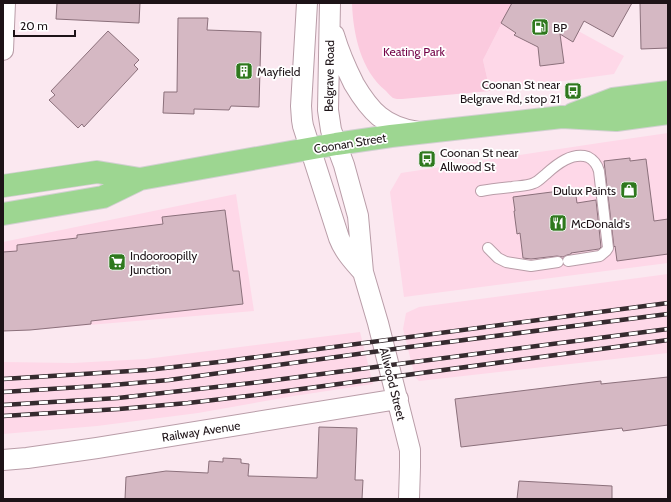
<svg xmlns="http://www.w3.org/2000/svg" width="671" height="502" font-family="Cabin,sans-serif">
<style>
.built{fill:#fed8e8}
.green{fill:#fbcade}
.building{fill:#d5b8c3;stroke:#8b707b}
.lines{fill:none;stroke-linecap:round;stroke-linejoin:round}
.lane-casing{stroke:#b99da8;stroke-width:12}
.street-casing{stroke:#b99da8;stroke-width:22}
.primary-casing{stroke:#d2d0d1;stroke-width:24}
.lane{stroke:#fff;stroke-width:10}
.street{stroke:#fff;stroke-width:20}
.primary{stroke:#9dd691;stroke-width:22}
.rail-casing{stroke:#362b2f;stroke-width:4.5}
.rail{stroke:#fff;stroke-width:3;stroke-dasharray:9;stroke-linecap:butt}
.labels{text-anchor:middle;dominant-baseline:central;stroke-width:3.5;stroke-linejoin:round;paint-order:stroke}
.poi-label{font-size:12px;fill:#1d1317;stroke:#fff;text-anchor:start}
.park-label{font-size:12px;fill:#730347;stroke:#fff}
.street-label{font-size:12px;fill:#1d1317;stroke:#fff}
</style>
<rect width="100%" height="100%" fill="#fbe8f0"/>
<path class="built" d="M512,3H527L624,56L614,74L490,91L483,60Z
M668,133V263L404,297L390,192L401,173L599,143Z
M236,194L254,311L30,330L3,331V242Z
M668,274V353L419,381L415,377L403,329L406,313L419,307Z
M360,332L373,384L294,396L198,413L97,426L3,434V362L73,363L146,359Z"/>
<path class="green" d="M352,3H512L483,60L490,91L402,99C399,99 395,99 393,98C390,96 388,93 386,91C361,71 353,34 352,3Z"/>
<path class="building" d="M57,3H140L139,23L56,19Z
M512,3H632L613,37L584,21L573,42L560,34L564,63L540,66L538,47L514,35L516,33L501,23Z
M640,3H668V48L641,49Z
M178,18H208L207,30L261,32L259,107L231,106L229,110L194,109V114L163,113L164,92H177Z
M108,31L139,60L134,65L138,69L84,127L82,124L78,128L49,100L55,95L51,91Z
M630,158V161L646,159L654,221L668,219V254L617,261L615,246L614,247L604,161Z
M575,189L577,203L596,200L601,247L599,249L571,253V254L567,255L563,257L557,256L531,259L523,258L520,233L517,234L514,211H515L513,197Z
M225,210L233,271H239L243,304L91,321V324L30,330L3,331V252L17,251V245L77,238V235L163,224L162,217Z
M668,377V425L623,431L622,428L461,447L455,399L601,381V384Z
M319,427L357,428L355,480H363L362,499H125L126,477L166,471L208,473L209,461L223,462V458L241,459V463L249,464L248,476L317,478Z
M519,481L612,486V499H517Z"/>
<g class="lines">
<defs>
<path id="lane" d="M481,191C491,189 502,188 512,187C519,186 527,186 534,183C539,181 542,177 546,174C557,164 572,152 588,157C594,160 597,164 599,171L608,248L606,251L600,256L568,261
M488,248L498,258L506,262L531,266L558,262"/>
<path id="street" d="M307,3L301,106L302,120L303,126L339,238C344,251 353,261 363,272
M330,3L328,110L331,130L344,165L358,216L363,272L378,323L410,450V467L409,499
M334,35C339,52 346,68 354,84C370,111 384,127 418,132
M3,50L5,3
M3,460L27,458L97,448L398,399"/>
<path id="primary" d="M573,114L613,99L668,92
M3,186L97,172L140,179
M3,214L103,197L140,179L336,144L391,136L562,117L616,120L668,113"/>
</defs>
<use href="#lane" class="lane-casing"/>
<use href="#street" class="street-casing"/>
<use href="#primary" class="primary-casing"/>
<use href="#lane" class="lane"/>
<use href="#street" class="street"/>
<use href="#primary" class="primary"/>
<defs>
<path id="rail" d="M3,379L147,370L219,362L668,303
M3,392L113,385L169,380L409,347L668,314
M3,405L118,398L260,382L668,329
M3,416L119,409L188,403L264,394L668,340"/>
</defs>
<use href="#rail" class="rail-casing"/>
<use href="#rail" class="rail"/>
</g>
<defs>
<symbol id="fuel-square" viewBox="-11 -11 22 22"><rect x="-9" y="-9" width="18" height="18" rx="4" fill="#2e781d" stroke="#fff"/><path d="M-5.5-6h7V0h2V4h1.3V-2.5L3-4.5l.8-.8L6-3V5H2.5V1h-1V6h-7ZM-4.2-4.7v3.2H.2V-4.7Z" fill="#fff"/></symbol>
<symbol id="building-square" viewBox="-11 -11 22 22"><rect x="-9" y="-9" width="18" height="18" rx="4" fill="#2e781d" stroke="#fff"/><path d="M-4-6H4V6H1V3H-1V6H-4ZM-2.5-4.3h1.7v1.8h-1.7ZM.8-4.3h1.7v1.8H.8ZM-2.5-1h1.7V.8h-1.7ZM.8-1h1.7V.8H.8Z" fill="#fff"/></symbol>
<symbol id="bus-square" viewBox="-11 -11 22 22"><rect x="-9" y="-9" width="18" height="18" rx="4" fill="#2e781d" stroke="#fff"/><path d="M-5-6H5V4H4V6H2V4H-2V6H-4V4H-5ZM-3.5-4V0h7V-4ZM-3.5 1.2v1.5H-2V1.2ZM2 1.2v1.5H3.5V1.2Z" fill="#fff"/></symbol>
<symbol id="shop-square" viewBox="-11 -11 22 22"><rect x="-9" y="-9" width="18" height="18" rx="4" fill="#2e781d" stroke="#fff"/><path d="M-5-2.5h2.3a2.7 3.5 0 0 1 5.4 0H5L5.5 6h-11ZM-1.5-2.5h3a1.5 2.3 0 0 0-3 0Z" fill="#fff"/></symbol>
<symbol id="restaurant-square" viewBox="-11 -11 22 22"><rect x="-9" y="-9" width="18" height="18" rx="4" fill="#2e781d" stroke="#fff"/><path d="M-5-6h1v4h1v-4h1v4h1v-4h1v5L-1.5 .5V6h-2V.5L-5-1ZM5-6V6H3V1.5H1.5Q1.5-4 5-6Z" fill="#fff"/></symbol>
<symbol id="supermarket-square" viewBox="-11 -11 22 22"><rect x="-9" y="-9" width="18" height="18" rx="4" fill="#2e781d" stroke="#fff"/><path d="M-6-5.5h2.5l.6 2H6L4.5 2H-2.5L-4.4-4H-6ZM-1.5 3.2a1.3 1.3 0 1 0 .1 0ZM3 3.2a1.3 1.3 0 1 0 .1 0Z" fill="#fff"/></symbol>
</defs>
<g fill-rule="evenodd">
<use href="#fuel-square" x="530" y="17" width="20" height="20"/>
<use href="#building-square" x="234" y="61" width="20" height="20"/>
<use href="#bus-square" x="563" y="81" width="20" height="20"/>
<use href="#bus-square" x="417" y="149" width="20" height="20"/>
<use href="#shop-square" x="619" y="180" width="20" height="20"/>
<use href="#restaurant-square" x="548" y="213" width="20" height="20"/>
<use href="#supermarket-square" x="107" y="252" width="20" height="20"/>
</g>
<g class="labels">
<g class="poi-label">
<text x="553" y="27">BP</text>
<text x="257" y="71">Mayfield</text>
<text x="560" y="84" text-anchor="end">Coonan St near<tspan x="560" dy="14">Belgrave Rd, stop 21</tspan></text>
<text x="440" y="152">Coonan St near<tspan x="440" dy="14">Allwood St</tspan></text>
<text x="616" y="190" text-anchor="end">Dulux Paints</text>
<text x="571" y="223">McDonald's</text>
<text x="130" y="255">Indooroopilly<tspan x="130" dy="14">Junction</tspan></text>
</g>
<g class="park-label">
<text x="414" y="51">Keating Park</text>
</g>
<g class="street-label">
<text transform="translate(329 76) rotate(-89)">Belgrave Road</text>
<text transform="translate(350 143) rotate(-9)">Coonan Street</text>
<text transform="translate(393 384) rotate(76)">Allwood Street</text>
<text transform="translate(201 431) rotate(-9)">Railway Avenue</text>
</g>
</g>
<rect width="671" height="502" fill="none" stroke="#1d1317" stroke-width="8"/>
<path d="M14 30v6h61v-6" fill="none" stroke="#1d1317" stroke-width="2"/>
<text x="20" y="30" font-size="12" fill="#1d1317" stroke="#ffffff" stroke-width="3" paint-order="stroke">20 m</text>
</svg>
